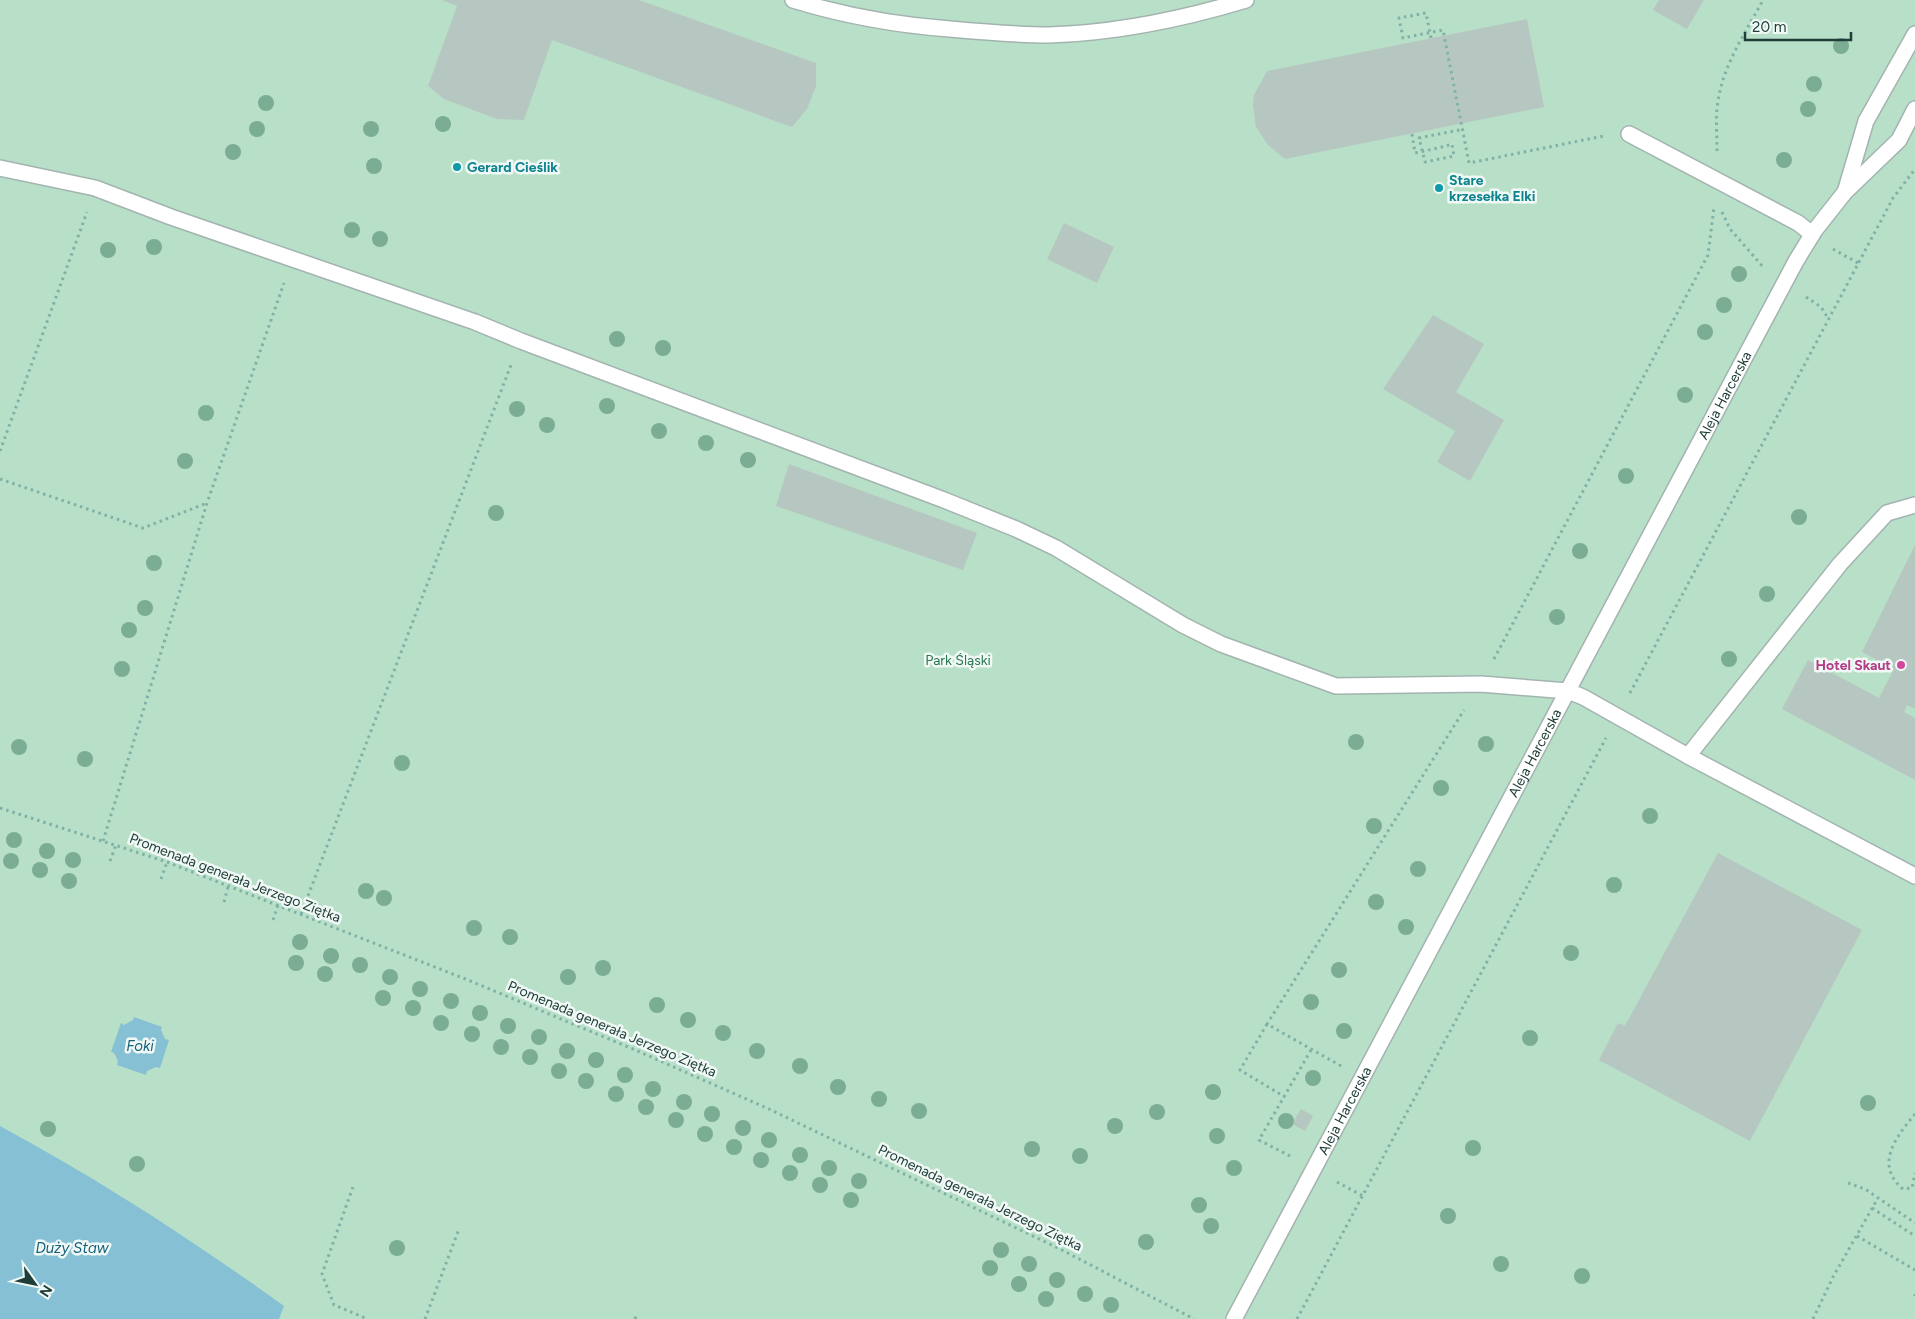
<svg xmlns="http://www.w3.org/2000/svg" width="1915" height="1319" font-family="Figtree,sans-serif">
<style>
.green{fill:#b8dfc7}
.water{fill:#85c0d5}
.building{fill:#b6c7c2}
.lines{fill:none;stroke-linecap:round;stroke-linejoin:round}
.minor-casing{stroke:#a3b4b0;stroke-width:18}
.path{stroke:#7fb2a7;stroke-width:3;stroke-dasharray:2.5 4;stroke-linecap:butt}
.minor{stroke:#fff;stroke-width:15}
.tree{fill:#7bac94}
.culture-dot{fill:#0f9aa8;stroke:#f1f9f6;stroke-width:2}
.hotel-dot{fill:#d1479c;stroke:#f1f9f6;stroke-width:2}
.labels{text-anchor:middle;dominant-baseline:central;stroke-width:5;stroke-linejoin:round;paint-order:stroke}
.culture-label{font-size:14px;font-weight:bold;fill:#0d838f;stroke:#f1f9f6;text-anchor:start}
.street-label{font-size:14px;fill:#203e39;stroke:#f1f9f6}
.park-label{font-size:14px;fill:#28774f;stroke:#f1f9f6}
.hotel-label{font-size:14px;font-weight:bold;fill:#b23c85;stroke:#f1f9f6;text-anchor:end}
.water-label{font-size:15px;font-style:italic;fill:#17617d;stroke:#f1f9f6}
</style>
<rect width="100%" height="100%" fill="#e1ece8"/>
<path class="green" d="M0,0H1915V1319H0Z"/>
<path class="water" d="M134,1017L162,1027L161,1030L165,1039L169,1040L160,1068L156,1067L147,1071L146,1075L117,1065L118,1061L114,1053L111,1052L121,1023L124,1025L133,1020Z
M0,1126C100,1180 192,1240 284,1306L279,1319H0Z"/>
<path class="building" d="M442,0H639L816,63V86L807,109L792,127L552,40L524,120L497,119L444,99L428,86L457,6Z
M1659,0H1704L1687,29L1653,10Z
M1527,19L1544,107L1285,159L1268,145L1256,127L1253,105L1254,95L1267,71Z
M1064,223L1114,247L1097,283L1047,259Z
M1433,315L1484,344L1456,392L1504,420L1470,481L1437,462L1455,431L1383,389Z
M789,464L977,533L963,570L776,506Z
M1915,545V709L1907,705L1904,712L1915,718V780L1782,709L1808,660L1879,698L1894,669L1862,652Z
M1718,853L1862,930L1750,1141L1599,1060L1618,1023L1625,1026Z
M1301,1109L1313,1116L1305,1131L1292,1124Z"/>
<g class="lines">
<defs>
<g id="minor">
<path d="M793,0C845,16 896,25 950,29C983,32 1016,35 1049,35C1115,33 1183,19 1246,0"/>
<path d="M1629,134L1798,223L1812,234"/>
<path d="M0,168L95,188L171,217L475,322L521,341L944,500L1016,529L1056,548L1183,625L1221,644L1336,686L1481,684L1568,691L1583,697L1688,756L1915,876"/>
<path d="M1846,189L1866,121L1915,34"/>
<path d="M1688,756L1840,564L1887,513L1915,505"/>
<path id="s1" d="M1234,1319L1796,261L1815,230L1845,192L1899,140L1915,109"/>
</g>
</defs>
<use href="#minor" class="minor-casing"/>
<path class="path" d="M1431,38L1426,13L1399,18L1403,38L1443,30L1469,163L1604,136
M1412,134L1415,153C1428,150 1440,148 1452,144L1454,156L1425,162L1419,138L1464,129
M1717,151C1717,133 1715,113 1719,96C1725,62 1747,30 1763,0
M1722,212L1730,229L1764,268
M1833,249L1858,263
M1806,297L1821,307L1828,318
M0,451L87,212
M0,479L143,528L207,503
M1494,659L1708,255L1714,207
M1630,693L1893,198L1915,169
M0,808L167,862L468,980L640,1052L769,1109L1062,1250L1194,1319
M103,841L207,503L284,283
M110,861L116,845
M161,879L167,862
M224,902L228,887
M301,914L511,365
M273,920L278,905
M1267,1024L1240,1070L1285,1097
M1341,1066L1267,1024L1464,710
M1915,1114C1896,1137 1874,1165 1903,1189L1912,1188L1915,1173
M1290,1156L1259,1140L1311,1050
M1337,1182L1363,1196
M1848,1183L1865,1189L1915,1223
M353,1187L322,1274L334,1305L368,1319
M1872,1208L1915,1236
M1857,1236L1915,1270
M1915,1294V1296
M425,1319L459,1229
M635,1319L637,1314
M1297,1319L1606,738
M1813,1319L1833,1277L1878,1198"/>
<use href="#minor" class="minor"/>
</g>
<g class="tree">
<circle cx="1841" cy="46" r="8"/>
<circle cx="1814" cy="84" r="8"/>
<circle cx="266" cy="103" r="8"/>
<circle cx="1808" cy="109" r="8"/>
<circle cx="443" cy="124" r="8"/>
<circle cx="257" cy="129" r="8"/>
<circle cx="371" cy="129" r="8"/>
<circle cx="233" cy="152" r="8"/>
<circle cx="1784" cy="160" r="8"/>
<circle cx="374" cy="166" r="8"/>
<circle cx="352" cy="230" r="8"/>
<circle cx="380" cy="239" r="8"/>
<circle cx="154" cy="247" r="8"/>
<circle cx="108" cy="250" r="8"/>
<circle cx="1739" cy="274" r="8"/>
<circle cx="1724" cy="305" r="8"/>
<circle cx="1705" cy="332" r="8"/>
<circle cx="617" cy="339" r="8"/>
<circle cx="663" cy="348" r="8"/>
<circle cx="1685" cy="395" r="8"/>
<circle cx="607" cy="406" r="8"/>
<circle cx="517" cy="409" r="8"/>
<circle cx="206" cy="413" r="8"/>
<circle cx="547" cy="425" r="8"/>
<circle cx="659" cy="431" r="8"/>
<circle cx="706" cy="443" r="8"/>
<circle cx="748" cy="460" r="8"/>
<circle cx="185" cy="461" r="8"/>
<circle cx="1626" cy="476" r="8"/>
<circle cx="496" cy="513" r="8"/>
<circle cx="1799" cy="517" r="8"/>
<circle cx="1580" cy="551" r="8"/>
<circle cx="154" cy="563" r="8"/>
<circle cx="1767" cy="594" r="8"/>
<circle cx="145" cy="608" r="8"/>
<circle cx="1557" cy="617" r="8"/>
<circle cx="129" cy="630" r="8"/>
<circle cx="1729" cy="659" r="8"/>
<circle cx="122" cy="669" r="8"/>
<circle cx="1356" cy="742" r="8"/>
<circle cx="1486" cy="744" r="8"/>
<circle cx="19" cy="747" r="8"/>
<circle cx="85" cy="759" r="8"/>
<circle cx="402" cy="763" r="8"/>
<circle cx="1441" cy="788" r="8"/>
<circle cx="1650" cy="816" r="8"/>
<circle cx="1374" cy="826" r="8"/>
<circle cx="14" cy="840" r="8"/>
<circle cx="47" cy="851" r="8"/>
<circle cx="73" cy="860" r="8"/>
<circle cx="11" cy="861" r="8"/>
<circle cx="1418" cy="869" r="8"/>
<circle cx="40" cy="870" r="8"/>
<circle cx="69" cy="881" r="8"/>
<circle cx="1614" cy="885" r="8"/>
<circle cx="366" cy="891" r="8"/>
<circle cx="384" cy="898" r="8"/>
<circle cx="1376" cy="902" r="8"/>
<circle cx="1406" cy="927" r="8"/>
<circle cx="474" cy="928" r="8"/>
<circle cx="510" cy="937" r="8"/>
<circle cx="300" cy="942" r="8"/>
<circle cx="1571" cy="953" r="8"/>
<circle cx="331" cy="956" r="8"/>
<circle cx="296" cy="963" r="8"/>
<circle cx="360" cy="965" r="8"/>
<circle cx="603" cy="968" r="8"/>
<circle cx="1339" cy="970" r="8"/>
<circle cx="325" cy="974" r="8"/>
<circle cx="390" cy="977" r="8"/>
<circle cx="568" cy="977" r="8"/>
<circle cx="420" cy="989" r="8"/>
<circle cx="383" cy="998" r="8"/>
<circle cx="451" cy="1001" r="8"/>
<circle cx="1311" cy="1002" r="8"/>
<circle cx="657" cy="1005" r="8"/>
<circle cx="413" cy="1008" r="8"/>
<circle cx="480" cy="1013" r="8"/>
<circle cx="688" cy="1020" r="8"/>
<circle cx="441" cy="1023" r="8"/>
<circle cx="508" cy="1026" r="8"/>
<circle cx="1344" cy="1031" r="8"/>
<circle cx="723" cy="1033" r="8"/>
<circle cx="472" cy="1034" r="8"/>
<circle cx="539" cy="1037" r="8"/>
<circle cx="1530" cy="1038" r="8"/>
<circle cx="501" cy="1047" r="8"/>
<circle cx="567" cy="1051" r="8"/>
<circle cx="757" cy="1051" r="8"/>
<circle cx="530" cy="1057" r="8"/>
<circle cx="596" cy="1060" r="8"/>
<circle cx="800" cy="1066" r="8"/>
<circle cx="559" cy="1071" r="8"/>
<circle cx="625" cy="1075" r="8"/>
<circle cx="1313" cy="1078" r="8"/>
<circle cx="586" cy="1081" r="8"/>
<circle cx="838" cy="1087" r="8"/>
<circle cx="653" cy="1089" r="8"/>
<circle cx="1213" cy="1092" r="8"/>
<circle cx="616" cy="1094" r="8"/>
<circle cx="879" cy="1099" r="8"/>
<circle cx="684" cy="1102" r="8"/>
<circle cx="1868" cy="1103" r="8"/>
<circle cx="646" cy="1107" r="8"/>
<circle cx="919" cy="1111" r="8"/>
<circle cx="1157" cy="1112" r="8"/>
<circle cx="712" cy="1114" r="8"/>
<circle cx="676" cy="1120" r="8"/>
<circle cx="1286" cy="1121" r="8"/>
<circle cx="1115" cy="1126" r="8"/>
<circle cx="743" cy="1128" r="8"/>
<circle cx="48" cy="1129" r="8"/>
<circle cx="705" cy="1134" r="8"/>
<circle cx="1217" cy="1136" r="8"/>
<circle cx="769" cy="1140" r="8"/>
<circle cx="734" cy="1147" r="8"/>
<circle cx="1473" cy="1148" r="8"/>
<circle cx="1032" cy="1149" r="8"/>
<circle cx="800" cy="1155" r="8"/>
<circle cx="1080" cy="1156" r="8"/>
<circle cx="761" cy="1160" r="8"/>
<circle cx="137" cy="1164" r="8"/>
<circle cx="829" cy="1168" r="8"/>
<circle cx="1234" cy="1168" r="8"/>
<circle cx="790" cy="1173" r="8"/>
<circle cx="859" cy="1181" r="8"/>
<circle cx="820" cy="1185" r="8"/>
<circle cx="851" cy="1200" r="8"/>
<circle cx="1199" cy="1205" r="8"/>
<circle cx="1448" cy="1216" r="8"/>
<circle cx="1211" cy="1226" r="8"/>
<circle cx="1146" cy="1242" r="8"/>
<circle cx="397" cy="1248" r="8"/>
<circle cx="1001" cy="1250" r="8"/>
<circle cx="1029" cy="1264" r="8"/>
<circle cx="1501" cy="1264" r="8"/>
<circle cx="990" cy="1268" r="8"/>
<circle cx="1582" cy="1276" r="8"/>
<circle cx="1057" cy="1280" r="8"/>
<circle cx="1019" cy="1284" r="8"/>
<circle cx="1085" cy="1294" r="8"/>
<circle cx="1046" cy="1299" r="8"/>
<circle cx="1111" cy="1305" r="8"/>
</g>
<g class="culture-dot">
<circle cx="457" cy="167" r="5"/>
<circle cx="1439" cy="188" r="5"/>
</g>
<circle class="hotel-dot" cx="1901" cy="665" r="5"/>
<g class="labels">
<g class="culture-label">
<text x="467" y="167">Gerard Cieślik</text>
<text x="1449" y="180">Stare<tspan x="1449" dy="16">krzesełka Elki</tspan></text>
</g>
<g class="street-label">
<text stroke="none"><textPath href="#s1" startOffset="1046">Aleja Harcerska</textPath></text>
<text stroke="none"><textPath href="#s1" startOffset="641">Aleja Harcerska</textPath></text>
<text transform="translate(235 878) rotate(21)">Promenada generała Jerzego Ziętka</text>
<text transform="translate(612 1029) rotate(23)">Promenada generała Jerzego Ziętka</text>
<text stroke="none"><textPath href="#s1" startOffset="236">Aleja Harcerska</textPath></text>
<text transform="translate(980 1198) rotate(26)">Promenada generała Jerzego Ziętka</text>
</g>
<g class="park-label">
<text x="958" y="660">Park Śląski</text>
</g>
<g class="hotel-label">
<text x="1891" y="665">Hotel Skaut</text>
</g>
<g class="water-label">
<text x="140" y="1046">Foki</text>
<text x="72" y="1248">Duży Staw</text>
</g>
</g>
<g transform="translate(35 1284) rotate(123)" stroke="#f1f9f6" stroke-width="4" paint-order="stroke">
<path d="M0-4L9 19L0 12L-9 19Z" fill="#203e39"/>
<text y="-8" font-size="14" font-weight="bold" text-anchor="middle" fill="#203e39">N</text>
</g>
<path d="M1745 32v8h106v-8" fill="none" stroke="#203e39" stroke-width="2.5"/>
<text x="1752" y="32" font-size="15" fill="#203e39" stroke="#f1f9f6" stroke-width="4" paint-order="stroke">20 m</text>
</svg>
